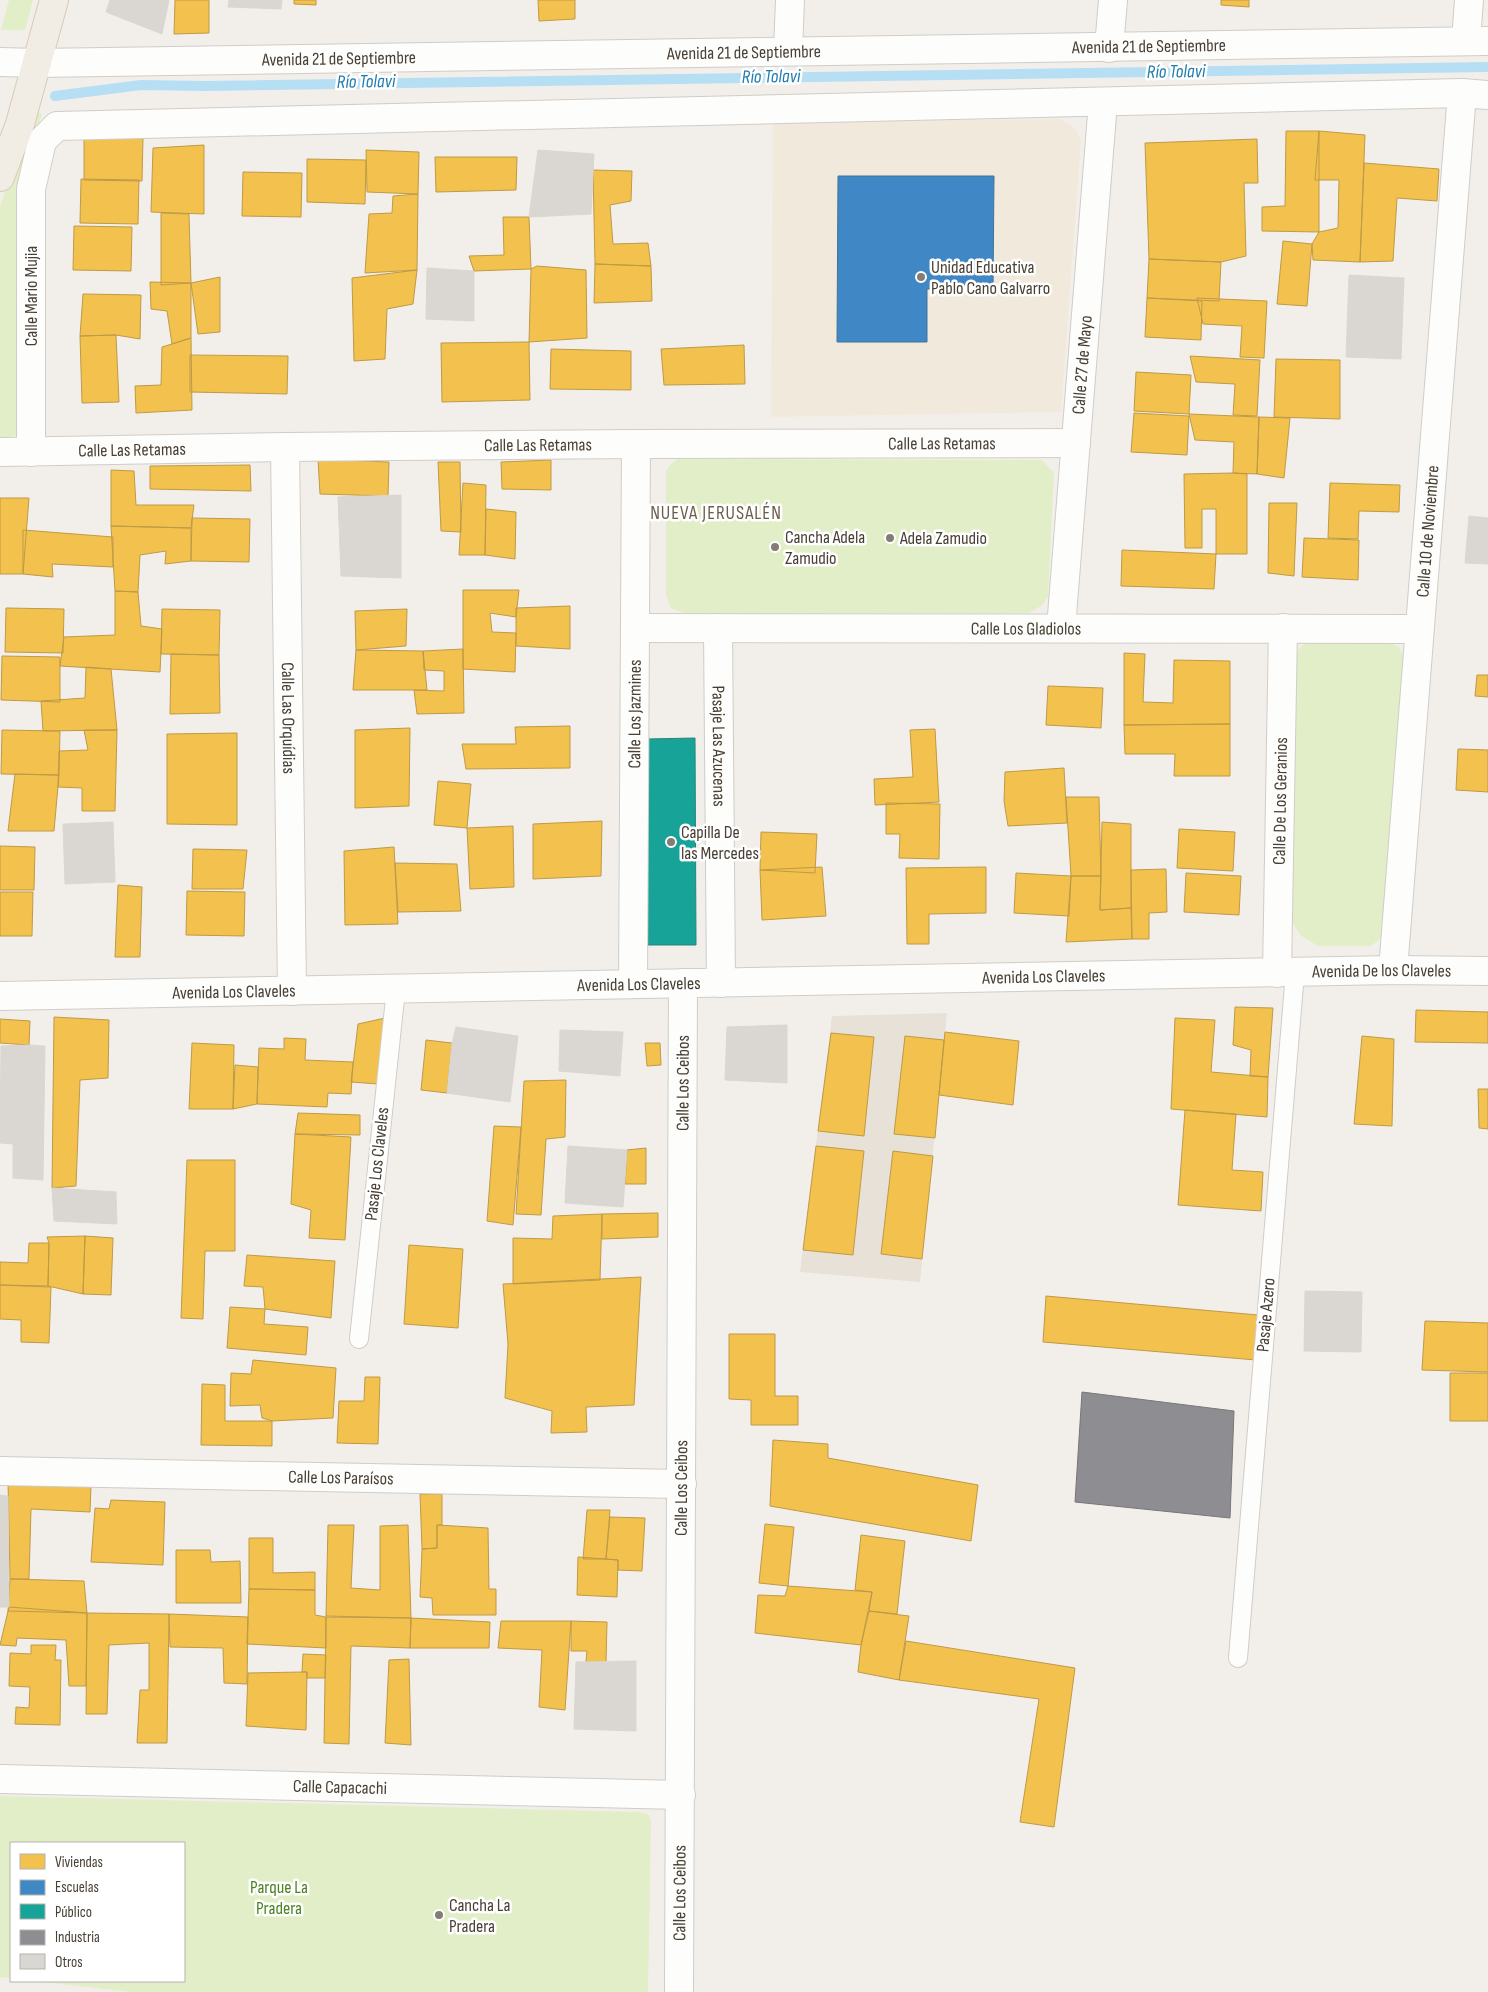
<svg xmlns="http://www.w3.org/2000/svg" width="1488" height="1992" font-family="'Sofia Sans Condensed',sans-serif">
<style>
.residential{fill:#e7e1d8}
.education{fill:#f1eadc}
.green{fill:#e2eec8}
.homes{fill:#f2c14e;stroke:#bf9a46}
.schools{fill:#3f88c5;stroke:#42729a}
.public{fill:#17a398;stroke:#26857a}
.industry{fill:#8d8d92;stroke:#797676}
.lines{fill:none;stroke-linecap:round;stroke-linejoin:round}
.stream{stroke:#b7dff4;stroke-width:10}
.building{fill:#dad6d1;stroke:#dbd6d0}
.lane-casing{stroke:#d0cdc8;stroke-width:20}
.street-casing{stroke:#d0cdc8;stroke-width:30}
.primary-casing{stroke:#d6cbb6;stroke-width:30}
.lane{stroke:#fdfdfc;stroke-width:18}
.street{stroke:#fdfdfc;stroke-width:28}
.primary{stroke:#f1ece4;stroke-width:28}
.poi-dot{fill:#847d75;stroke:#fff;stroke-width:2}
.labels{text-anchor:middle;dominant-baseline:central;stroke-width:5;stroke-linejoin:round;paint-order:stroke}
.street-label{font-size:18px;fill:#494035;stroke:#fff}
.poi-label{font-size:18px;fill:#494035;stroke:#fff;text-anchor:start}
.park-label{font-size:18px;fill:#4c8222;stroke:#fff}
.water-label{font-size:19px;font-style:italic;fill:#217caf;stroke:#fff}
.neighbourhood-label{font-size:19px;letter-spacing:1px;fill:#6d5e4b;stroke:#fff}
</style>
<rect width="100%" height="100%" fill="#f2efeb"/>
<path class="residential" d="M947,1013L920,1282L800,1272L832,1016Z"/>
<path class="education" d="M1060,119L1075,128L1081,141L1061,412L771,417L773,122Z"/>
<path class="green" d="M9,0H33L25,30H1Z
M35,111L42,114L20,183V426L17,434L7,439H0V206Z
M678,459L1042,460L1054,473L1048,597L1041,606L1029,613H683L671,608L666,595V471L671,464Z
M1311,640H1386L1399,647L1406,662L1384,933L1378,941L1370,946H1318L1300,935L1290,918L1294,657L1300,647Z
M0,1796L639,1812L649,1815L651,1823L648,1992H131L34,1981H184V1843H11V1978L0,1977Z"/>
<path class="homes" d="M175,0H209V33L174,34Z
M294,0H316V5L294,4Z
M538,0H575V19L539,21Z
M1221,0H1249V7L1221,5Z
M1286,131H1319V232L1262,231V207L1285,206Z
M1319,131L1365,135L1360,262L1313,260L1312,244L1319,232L1338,228L1339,180H1315Z
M84,136L143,137L142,181L84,180Z
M1257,139L1258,183H1244L1246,256L1221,262L1149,259L1145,143Z
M204,145V214L151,212L153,148Z
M366,150L419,152L418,194L367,192Z
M435,157H517L516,190L436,192Z
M307,159L366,160L365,204L307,202Z
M1364,163L1439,169L1437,201L1397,198L1393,261L1360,262Z
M593,170L632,171L631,201L610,205L613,244L648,243L651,266L595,264Z
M243,172L302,173L301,217L242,216Z
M81,179L139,180L138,224L80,223Z
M418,194L417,270L365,273L369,214L392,213L393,196Z
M161,213L189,214L191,283L161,285Z
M503,217H529L531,269L474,271L469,256L504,255Z
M74,226L132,227L131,271L73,270Z
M1283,241L1312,244L1307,306L1277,304Z
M1149,259L1221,262L1219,301L1147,298Z
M595,264L651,266L652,301L594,303Z
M537,266L586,270L587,338L529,342L531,269Z
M417,270L413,304L387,309L385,359L354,361L352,278Z
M220,277V332L198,334L191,283Z
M150,282L191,283V338L172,344L167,311L151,309Z
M83,294L141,295L140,339L116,335L80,336Z
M1147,298L1202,301L1201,340L1145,337Z
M1197,298L1267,301L1264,358L1240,357L1242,326L1203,324Z
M116,335L119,402L82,403L80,336Z
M191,338L192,410L136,413L135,386L161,385L162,347Z
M529,342L530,400L442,402L441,343Z
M744,345L745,384L664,385L661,349Z
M551,349L631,351V390L550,389Z
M190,355L288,356L287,394L190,392Z
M1190,356L1260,360L1257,416L1233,415L1235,384L1196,382Z
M1276,359L1340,360V419L1274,417Z
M1136,372L1191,375L1189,414L1134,411Z
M1134,413L1189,416L1187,455L1131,452Z
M1189,414L1259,417L1257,474L1233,473L1234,442L1195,440Z
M1259,417L1290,418L1284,478L1257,474Z
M318,459L389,462L388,496L320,494Z
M551,460V490L502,489L501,462Z
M438,462H460L461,532L441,531Z
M250,465L251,491L150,489V466Z
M111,470L134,471L136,505H194L191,528L111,526Z
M1233,473L1247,474V554H1216V509H1202V548H1185L1184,474Z
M463,483L486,485L485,555H459Z
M1330,483L1400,485L1399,512L1359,511L1358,539L1328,538Z
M0,498H29L23,574H0Z
M1269,503H1297L1294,576L1268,573Z
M486,509L516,512L515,559L485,555Z
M192,518L250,519L249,562L191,561Z
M111,526L191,528V561L165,564L166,551L140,555L138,592L115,591Z
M23,530L113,537V567L52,564L53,577L23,574Z
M1304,538L1359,540L1358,580L1302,577Z
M1122,550L1216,554L1214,589L1121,586Z
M463,590H519L516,617L490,613L492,632L516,633L515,672L463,669Z
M115,591L138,592L141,626L162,629L160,672L60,666L64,637L115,635Z
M570,606V649L516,646V608Z
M6,608L64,609L63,653L5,652Z
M162,609L220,610L219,655L161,654Z
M407,609L406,646L356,650L355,611Z
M463,649L464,713L417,714L414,690L444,691V671L424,670L423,651Z
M356,650L423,651L427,690H353Z
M1124,653L1145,654L1143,702L1173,703L1174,660L1230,661V724L1124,725Z
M171,654L219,655L220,713L170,714Z
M2,656L60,657V702L1,700Z
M86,667L111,669L117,730L43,731L41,701L85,698Z
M1477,675H1488V697L1475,696Z
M1048,686L1103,688L1101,728L1046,725Z
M1230,724V776H1174L1175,754H1125L1124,725Z
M570,726V768L466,769L462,744H516L515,727Z
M410,728L409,806L355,808V730Z
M935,729L939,802L875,805L874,779L913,777L910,730Z
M2,730L60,731L59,775L1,774Z
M84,730H117L115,811H82V788L58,787L59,751L88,750Z
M237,733V825L167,824V734Z
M1458,749L1488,750V792L1456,790Z
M1064,768L1067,823L1008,826L1004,801L1005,772Z
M15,774L59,775L54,831H8Z
M438,781L471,784L467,828L434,825Z
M1066,797H1099L1101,876H1071Z
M886,803L940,804L939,859L899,858L900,834H886Z
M602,821L601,876L533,879V824Z
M1102,822L1131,824V908L1100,910Z
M513,826L514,887L470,889L467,828Z
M1179,829L1235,832L1233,871L1177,868Z
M761,832L817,834L815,873L760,870Z
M0,846L35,847L34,890H0Z
M394,847L398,924L345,925L344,851Z
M193,849L247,850L243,889H192Z
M395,863L457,864L461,911L398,912Z
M822,867L826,916L762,920L760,870Z
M986,867V913L929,914V944H907L906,868Z
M1166,869L1167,912L1149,913V939H1132L1131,870Z
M1016,873L1071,876L1069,916L1014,913Z
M1186,873L1241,876L1239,915L1184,912Z
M1071,876H1101L1100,910L1131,908L1132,939L1066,942Z
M118,885L142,887L140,957H115Z
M187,891L245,892L244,936L186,935Z
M0,892H33L32,936H0Z
M1235,1007L1273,1008L1268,1077L1250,1076L1251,1050L1233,1045Z
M1416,1010L1488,1012V1043L1415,1042Z
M54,1017L109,1020L108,1078L80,1080L76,1186L52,1188Z
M385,1018L378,1084L351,1082L358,1024Z
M1175,1018L1215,1020L1211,1072L1268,1077L1267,1117L1171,1109Z
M0,1019L30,1021L29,1045L0,1043Z
M945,1032L1019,1041L1013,1105L939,1095Z
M831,1033L874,1037L864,1136L818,1131Z
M905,1036L944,1040L935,1138L894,1134Z
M1362,1036L1394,1039L1392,1126L1354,1124Z
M284,1038L306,1039L305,1060L353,1062L351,1094L328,1093L327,1107L257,1104L259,1048L284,1049Z
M426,1040L452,1043L447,1093L421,1090Z
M192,1043L234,1045L233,1109H189Z
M645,1043H660L661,1065L647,1066Z
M235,1065L258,1067L257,1104L233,1109Z
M566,1080L565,1137L546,1139L541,1215L516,1214L524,1081Z
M1478,1089H1488V1129L1479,1128Z
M1185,1110L1236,1114L1232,1170L1263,1172L1261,1211L1178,1205Z
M298,1113L360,1115V1135L295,1134Z
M494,1126L521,1127L513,1225L487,1221Z
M295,1134L351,1137L345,1240L309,1238L311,1210L291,1204Z
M816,1146L864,1151L853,1255L803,1250Z
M646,1148V1184H625L627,1150Z
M893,1151L933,1156L922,1259L881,1254Z
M187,1160H235V1251H205L203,1319L181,1318Z
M658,1213V1237L602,1239V1214Z
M602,1214L600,1280L513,1284V1238L552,1239L553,1216Z
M85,1236L83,1294L48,1286L49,1243L47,1237Z
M85,1236L113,1238L111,1295L83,1294Z
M29,1243H49L48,1286L0,1285V1262L28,1263Z
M409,1245L463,1249L458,1328L404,1324Z
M247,1255L335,1261L331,1318L265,1309L263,1287L244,1286Z
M641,1277L634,1405L586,1407L587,1432L551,1433L552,1411L505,1398L508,1344L503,1284Z
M0,1285L51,1287L49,1343L21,1342V1320L0,1319Z
M1046,1296L1258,1315L1256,1360L1043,1342Z
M230,1307L265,1309L264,1324L308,1327L306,1355L227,1348Z
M1425,1321L1488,1323V1372L1422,1370Z
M729,1334H775V1396H798V1425H751V1400L729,1399Z
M253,1360L336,1368L333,1418L272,1421L262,1418L260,1405L230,1406L231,1373L251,1374Z
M1450,1373H1488V1421H1450Z
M365,1377H380L378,1444L337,1443L339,1401H364Z
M202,1384L225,1385V1421H272V1446L201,1445Z
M773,1440L828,1444V1458L978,1485L971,1541L770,1506Z
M8,1482L91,1486L90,1512L31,1509L29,1579H10Z
M420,1494H442V1525H437V1548L422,1549Z
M111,1500L165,1502L163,1565L91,1562L95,1508L109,1509Z
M587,1510H610L606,1559H583Z
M610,1517L645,1518L642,1571L618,1570V1560L606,1559Z
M765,1524L794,1527L788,1586L759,1583Z
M328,1525H354L351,1588L380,1590V1526L408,1525L411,1618L326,1616Z
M437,1525L488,1528L489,1589H496V1615H433L432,1598L420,1597L422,1549L437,1548Z
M861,1535L905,1541L897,1614L869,1611L872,1592L855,1590Z
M249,1538H273V1573L315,1572V1590L249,1589Z
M176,1550H210L211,1562L240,1561L241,1603H176Z
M578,1557L618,1560L617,1597L577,1595Z
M10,1579L84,1581L87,1613L8,1611Z
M788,1586L872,1592L861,1645L755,1633L758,1595L785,1596Z
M249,1589L315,1590V1615L326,1617V1648L247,1644Z
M9,1607L87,1613L86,1686H69L66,1640L17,1638L16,1646L0,1645Z
M869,1611L909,1616L899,1680L858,1672L861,1645Z
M87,1613L169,1614L167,1743H137L140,1690H149V1643L109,1645L107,1714H86Z
M169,1614L248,1617L247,1684L224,1683L223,1648L170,1647Z
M326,1617L411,1618L410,1648L351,1646L349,1744L324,1743Z
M411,1618L490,1622L489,1648H410Z
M501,1621H571L565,1710L539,1707L542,1650L498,1648Z
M571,1621L607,1622L606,1662H586L587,1651H571Z
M906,1641L1075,1668L1054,1827L1020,1822L1039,1699L899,1680Z
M31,1645H56L55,1660H61L60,1725L15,1724L16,1707L29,1708L30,1687L9,1686L10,1653L31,1654Z
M303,1654L326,1655L325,1678H307V1672H302Z
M409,1659L411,1745L385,1743L389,1660Z
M302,1672H307L306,1730L246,1726L248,1673Z"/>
<path class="schools" d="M838,176H994L993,289H927V342H837Z"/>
<path class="public" d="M695,738L696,945H648L646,739Z"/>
<path class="industry" d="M1082,1392L1234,1411L1230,1518L1075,1502Z"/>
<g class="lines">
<path class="stream" d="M55,96L141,85L206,86L1488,67"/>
</g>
<path class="building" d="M110,0H169L162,34L106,12Z
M229,0H282L281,9L228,7Z
M538,150L594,154L591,214L529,217Z
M427,268L474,271V321L426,319Z
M1349,275L1404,278L1401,359L1346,357Z
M401,495V578L341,576L338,497Z
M1469,516L1488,518V564L1465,563Z
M113,822L115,882L65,884L63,824Z
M787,1025V1083L725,1080L727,1027Z
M456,1027L518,1036L510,1102L447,1093L452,1043Z
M560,1030L623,1032L620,1076L559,1071Z
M29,1045L45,1046L43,1180L13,1178V1144L0,1143L1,1046Z
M568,1146L627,1150L623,1207L565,1203Z
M52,1188L116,1192L117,1224L54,1221Z
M1305,1291L1362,1292L1361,1352L1304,1351Z
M0,1495L8,1496L9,1607H0Z
M636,1661V1731L574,1729L576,1662Z"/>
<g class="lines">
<defs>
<path id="lane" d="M359,1339L396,989
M1238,1658L1295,973"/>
<g id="street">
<path d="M1466,41L1469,0"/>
<path d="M1109,48L1113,0"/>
<path d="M788,51L790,0"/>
<path id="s1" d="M0,62L38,63L1488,41"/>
<path id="s2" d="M285,447L292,991"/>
<path id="s3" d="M0,452L285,447L636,444L1076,443"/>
<path d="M31,452V189L42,141L57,126L1462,93L1488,95"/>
<path id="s4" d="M635,628L1419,629"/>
<path id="s5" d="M718,628L721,983"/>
<path id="s6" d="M1061,628L1103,102"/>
<path id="s7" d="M1393,970L1462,93"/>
<path id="s8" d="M1277,973L1283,628"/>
<path id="s9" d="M633,984L636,444"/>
<path id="s10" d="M0,996L1393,970L1488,971"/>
<path id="s11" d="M0,1471L682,1484"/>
<path id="s12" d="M0,1779L681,1795"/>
<path id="s13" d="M679,1992L683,983"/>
</g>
<path id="primary" d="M0,177L20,124L54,0"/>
</defs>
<use href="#lane" class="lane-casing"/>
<use href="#street" class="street-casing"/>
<use href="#primary" class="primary-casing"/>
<use href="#lane" class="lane"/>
<use href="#street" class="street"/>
<use href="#primary" class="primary"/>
</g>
<g class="poi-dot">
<circle cx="921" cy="277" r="5"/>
<circle cx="890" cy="538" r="5"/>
<circle cx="775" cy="547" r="5"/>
<circle cx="671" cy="842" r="5"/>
<circle cx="439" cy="1915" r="5"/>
</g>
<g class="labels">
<g class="street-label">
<text stroke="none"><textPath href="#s1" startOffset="1149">Avenida 21 de Septiembre</textPath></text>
<text stroke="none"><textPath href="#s1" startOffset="744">Avenida 21 de Septiembre</textPath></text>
<text stroke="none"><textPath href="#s1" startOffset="339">Avenida 21 de Septiembre</textPath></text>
<text transform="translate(31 296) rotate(-90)">Calle Mario Mujia</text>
<text stroke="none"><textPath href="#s6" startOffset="264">Calle 27 de Mayo</textPath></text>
<text stroke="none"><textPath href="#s3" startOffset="942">Calle Las Retamas</textPath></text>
<text stroke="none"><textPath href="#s3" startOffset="538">Calle Las Retamas</textPath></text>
<text stroke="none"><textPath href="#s3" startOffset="132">Calle Las Retamas</textPath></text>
<text stroke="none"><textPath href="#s7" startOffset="440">Calle 10 de Noviembre</textPath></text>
<text stroke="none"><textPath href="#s4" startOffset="391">Calle Los Gladiolos</textPath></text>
<text stroke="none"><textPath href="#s9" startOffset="270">Calle Los Jazmines</textPath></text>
<text stroke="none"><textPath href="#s2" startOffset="271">Calle Las Orquídias</textPath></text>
<text stroke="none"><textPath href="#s5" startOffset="118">Pasaje Las Azucenas</textPath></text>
<text stroke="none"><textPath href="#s8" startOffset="172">Calle De Los Geranios</textPath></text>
<text stroke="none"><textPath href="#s10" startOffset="1382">Avenida De los Claveles</textPath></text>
<text stroke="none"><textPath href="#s10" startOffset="1044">Avenida Los Claveles</textPath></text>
<text stroke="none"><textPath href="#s10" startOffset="639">Avenida Los Claveles</textPath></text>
<text stroke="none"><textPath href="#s10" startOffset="234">Avenida Los Claveles</textPath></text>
<text stroke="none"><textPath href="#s13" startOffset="909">Calle Los Ceibos</textPath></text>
<text transform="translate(377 1164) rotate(-84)">Pasaje Los Claveles</text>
<text transform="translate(1266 1315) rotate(-85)">Pasaje Azero</text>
<text stroke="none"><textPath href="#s11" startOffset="341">Calle Los Paraísos</textPath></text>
<text stroke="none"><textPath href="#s13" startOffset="504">Calle Los Ceibos</textPath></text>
<text stroke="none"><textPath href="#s12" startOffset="340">Calle Capacachi</textPath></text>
<text stroke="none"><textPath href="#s13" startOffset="99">Calle Los Ceibos</textPath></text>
</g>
<g class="poi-label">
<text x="931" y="267">Unidad Educativa<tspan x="931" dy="21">Pablo Cano Galvarro</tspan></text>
<text x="785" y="537">Cancha Adela<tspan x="785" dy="21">Zamudio</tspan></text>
<text x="900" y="538">Adela Zamudio</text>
<text x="681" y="832">Capilla De<tspan x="681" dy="21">las Mercedes</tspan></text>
<text x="449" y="1905">Cancha La<tspan x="449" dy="21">Pradera</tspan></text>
</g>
<g class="park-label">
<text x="279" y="1887">Parque La<tspan x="279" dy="21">Pradera</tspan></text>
</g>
<g class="water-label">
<text transform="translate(1176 72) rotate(-1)">Río Tolavi</text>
<text transform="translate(771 77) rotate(-1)">Río Tolavi</text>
<text transform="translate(366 82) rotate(-1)">Río Tolavi</text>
</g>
<g class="neighbourhood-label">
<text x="716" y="513">NUEVA JERUSALÉN</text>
</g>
</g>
<rect x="10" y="1842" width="175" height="140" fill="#ffffff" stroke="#b6b3ae"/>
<rect x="20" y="1854" width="25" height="15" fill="#f2c14e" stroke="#b6b3ae"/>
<text x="55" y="1867" font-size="15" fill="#494035">Viviendas</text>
<rect x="20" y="1880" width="25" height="15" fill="#3f88c5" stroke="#b6b3ae"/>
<text x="55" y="1892" font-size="15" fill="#494035">Escuelas</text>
<rect x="20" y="1904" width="25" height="15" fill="#17a398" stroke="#b6b3ae"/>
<text x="55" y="1917" font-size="15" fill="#494035">Público</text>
<rect x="20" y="1930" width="25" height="15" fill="#8d8d92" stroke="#b6b3ae"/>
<text x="55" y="1942" font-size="15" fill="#494035">Industria</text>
<rect x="20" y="1954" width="25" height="15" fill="#dad6d1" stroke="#b6b3ae"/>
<text x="55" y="1967" font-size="15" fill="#494035">Otros</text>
</svg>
